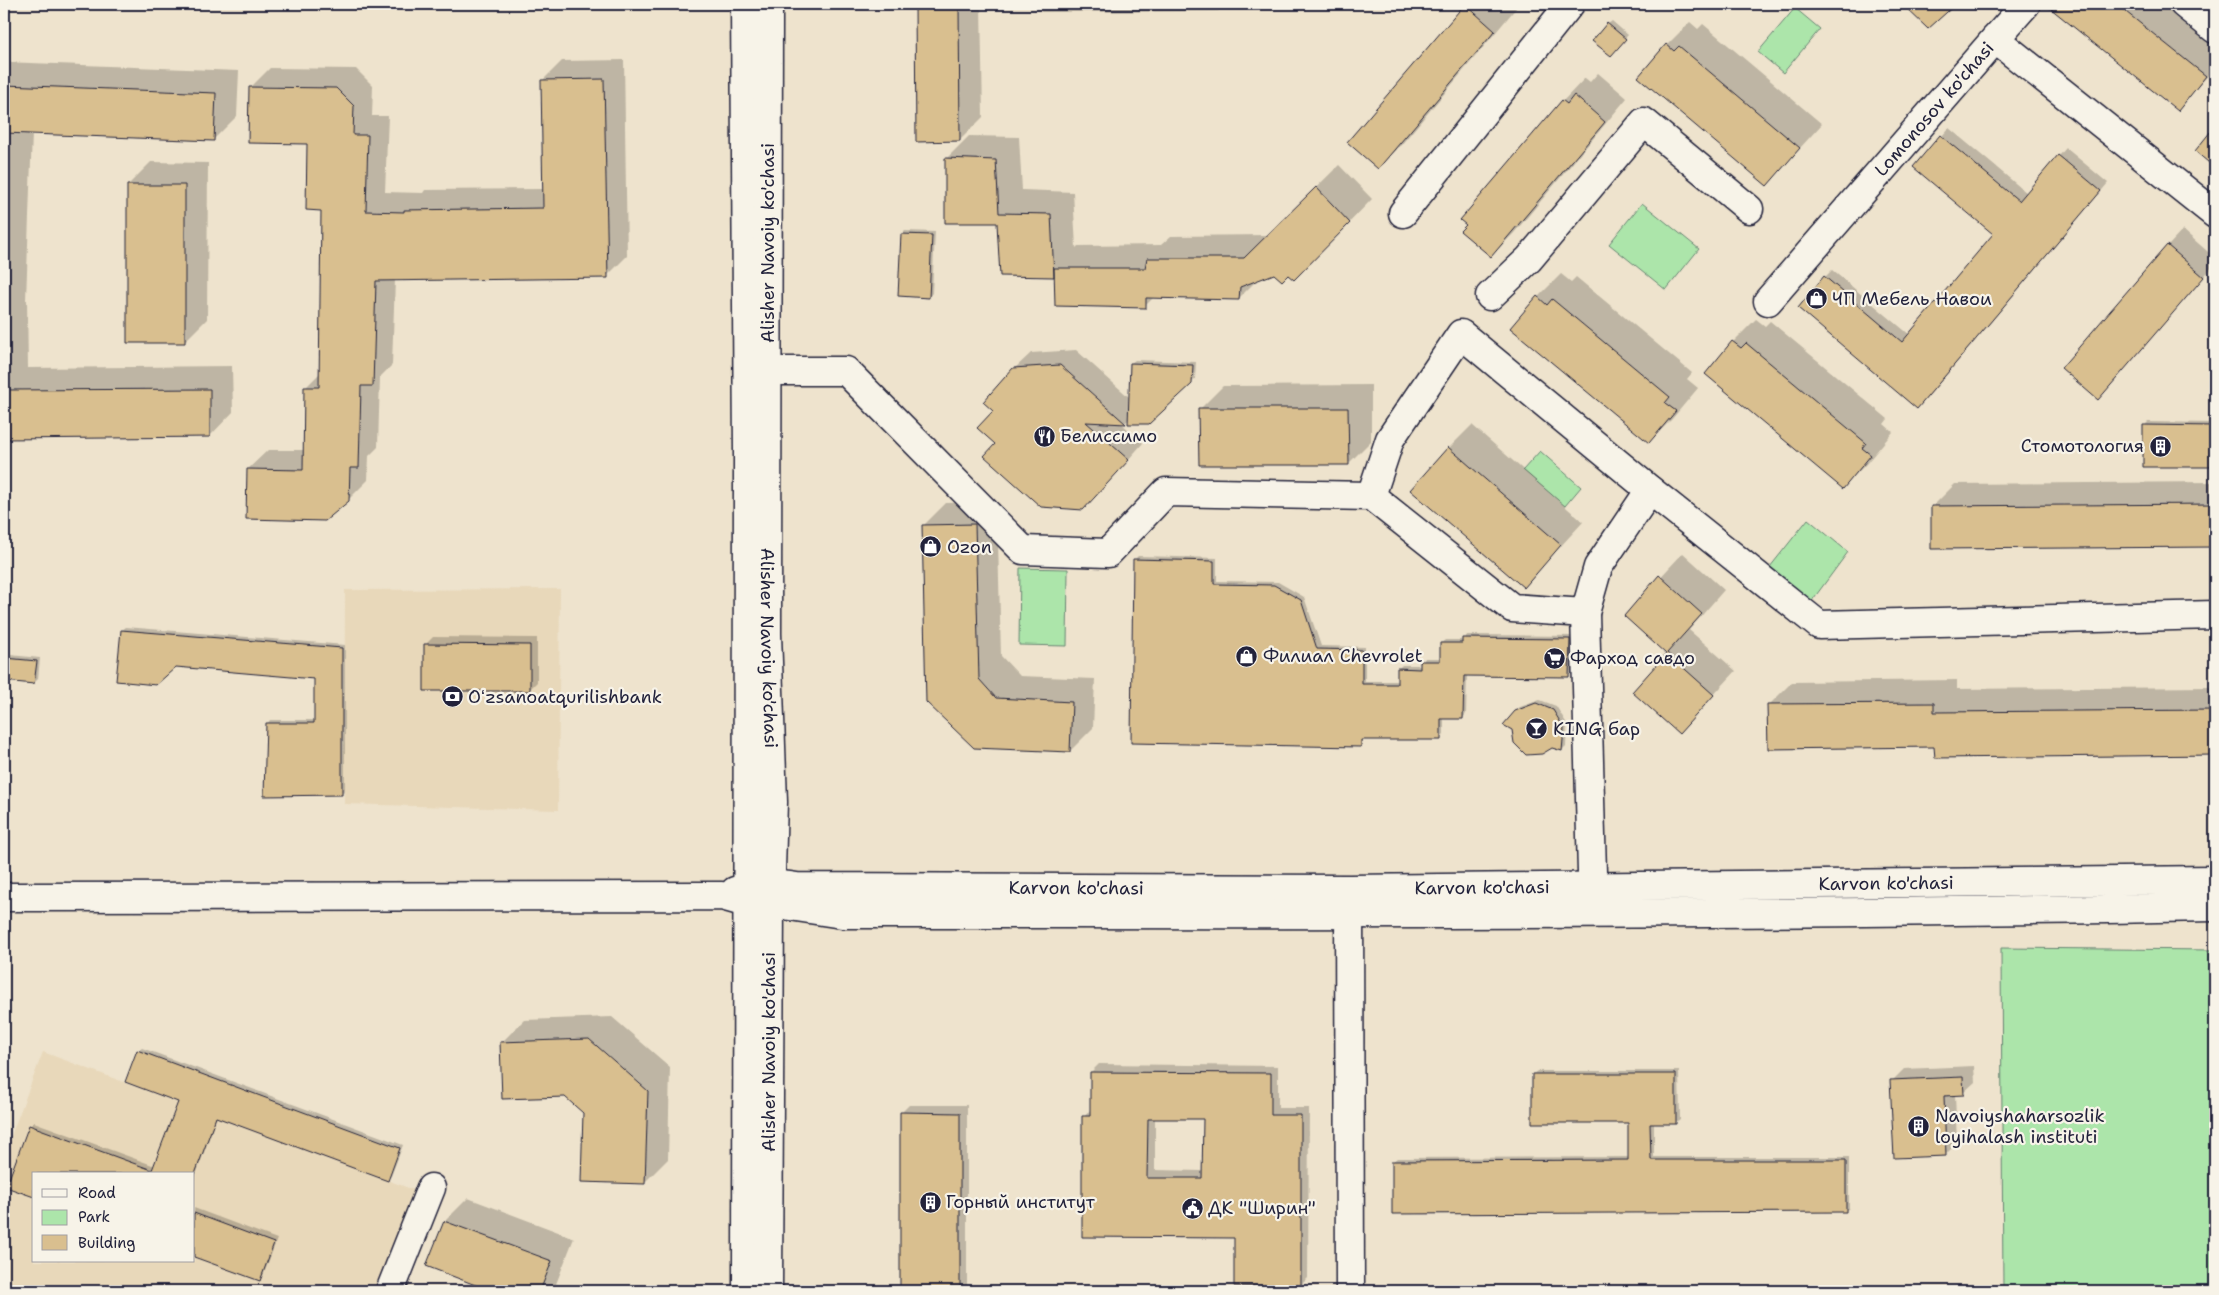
<svg xmlns="http://www.w3.org/2000/svg" width="2219" height="1295" font-family="'Shantell Sans',sans-serif">
<style>
.built{fill:#e8d8ba;fill-rule:evenodd}
.green{fill:#ace5aa;stroke:#678472}
.shadow{fill:#0003;fill-rule:evenodd}
.building{fill:#d9bf8f;stroke:#22223b;fill-rule:evenodd}
.lines{fill:none;stroke-linecap:round;stroke-linejoin:round}
.street-casing{stroke:#22223b;stroke-width:31}
.secondary-casing{stroke:#22223b;stroke-width:31}
.street{stroke:#f7f3e8;stroke-width:28}
.secondary{stroke:#f7f3e8;stroke-width:28}
.labels{text-anchor:middle;dominant-baseline:central;stroke-width:4.5;stroke-linejoin:round;paint-order:stroke}
.street-label{font-size:18px;fill:#22223b;stroke:#f7f3e8}
.poi-label{font-size:18px;fill:#22223b;stroke:#f7f3e8;text-anchor:start}
</style>
<rect width="100%" height="100%" fill="#eee3cd"/>
<filter id="ink" filterUnits="userSpaceOnUse"><feTurbulence type="fractalNoise" baseFrequency=".02" numOctaves="2"/><feDisplacementMap in="SourceGraphic" scale="10" xChannelSelector="R" yChannelSelector="G"/><feConvolveMatrix kernelMatrix="1 2 1 2 8 2 1 2 1" color-interpolation-filters="sRGB"/></filter>
<g filter="url(#ink)">
<path class="built" d="M560,589L558,810L344,804L345,590Z
M43,1052L414,1190L374,1291H4V1154ZM34,1174H194V1261H34Z"/>
<path class="green" d="M1795,8L1820,29L1783,73L1758,52Z
M1642,203L1699,249L1666,290L1609,244Z
M1540,451L1581,487L1565,506L1523,470Z
M1808,519L1848,552L1811,602L1770,567Z
M1020,568L1068,569L1067,646L1019,645Z
M2001,948L2215,950V1291H2003Z"/>
<path class="shadow" d="M916,4H981L983,117L960,140L917,141Z
M1041,4H1225L1218,11L1041,12Z
M1466,4H1513L1517,7L1401,145L1378,168L1349,142Z
M1904,4H1954L1928,27Z
M2167,4L2215,43V68L2177,109L2047,5Z
M1612,21L1628,35L1614,51L1608,24Z
M1690,22L1698,29L1703,24L1822,124L1767,184L1667,45Z
M624,60L627,256L607,276L395,279L392,365L380,377L378,447L369,456L368,480L348,500L248,469L268,450H305V388L320,373L322,209L308,142L250,88L270,68L356,69L373,86L372,116H388L385,192L423,193L425,190L544,189L542,81L562,61Z
M4,62L239,71L237,116L214,139L32,133L26,300H27L28,368L232,366L233,412L210,436L4,437Z
M1598,73L1627,98L1514,233L1491,256L1563,101L1585,78L1590,82Z
M1949,128L2027,193L2066,148L2108,183L1925,400L1825,277L1832,270L1910,335L1995,234L1915,167Z
M969,136L1019,137L1022,190L1073,192L1076,248L1078,246L1161,245L1171,236L1268,235L1339,165L1372,199L1317,256L1288,273L1274,272L1258,279L1238,299L1154,297L1145,306L1055,273L1053,275L998,222L946,159Z
M151,162L208,163L207,319L184,342L128,185Z
M2183,230L2215,258V264L2098,398L2168,246Z
M905,231L935,232L932,293L929,297L902,234Z
M1561,274L1571,282L1576,277L1692,373L1687,379L1698,388L1672,419L1649,442L1538,297Z
M1756,319L1765,326L1770,321L1888,419L1884,424L1893,432L1866,464L1843,487L1706,373L1733,342Z
M1076,350L1130,398L1131,363L1135,360L1196,362L1195,379L1148,423L1129,419L1126,422H1120L1143,443L1099,493L997,444L994,411L1014,369L1031,353Z
M2215,378V466L2144,465V426L2148,422L2211,423V381Z
M1371,385V441L1348,464L1200,409L1223,386Z
M1472,425L1583,522L1523,587L1449,448Z
M2215,482V545L1933,548L1932,507L1955,484Z
M997,502L1001,656L1020,676L1095,679L1093,728L1070,751L974,747L923,526L946,503Z
M1683,553L1724,590L1689,630L1736,671L1679,732L1634,692L1668,654L1625,615Z
M1138,556L1217,558V581L1278,582L1304,597L1321,646L1365,647V681H1398V669L1402,665H1421L1425,658H1441V643L1445,640H1464L1467,635L1573,636L1572,672L1569,676L1467,675L1466,714L1463,718H1444V735L1440,739L1364,738L1360,745L1134,560Z
M126,627L345,645V790L341,794L267,724L270,720H315V678L122,630Z
M433,637L537,638V682L529,690L425,645Z
M10,655L40,658L38,679L34,683L6,658Z
M1957,680V689L2215,687V754L1936,756V746L1769,705L1792,682Z
M1540,700L1556,706L1567,724L1566,746L1562,750L1552,746L1516,711L1520,707Z
M612,1017L670,1067L668,1159L645,1182L584,1113L501,1043L524,1020Z
M142,1048L403,1145L391,1176L388,1179L217,1116L194,1180V1174H34L8,1186L31,1125L34,1122L155,1166L179,1101L138,1051Z
M1099,1064L1278,1066V1108H1309L1308,1278L1300,1286L1235,1237L1083,1235L1084,1117L1091,1109V1072ZM1155,1117L1204,1118L1203,1171L1155,1170Z
M1974,1066L1975,1082L1963,1093L1955,1094L1957,1143L1945,1155L1892,1081L1904,1069Z
M1537,1071H1679L1680,1119L1676,1122H1654V1157H1849V1208L1845,1211L1393,1161L1397,1158L1629,1157V1122L1533,1074Z
M909,1105H967V1291H901V1113Z
M468,1198L574,1238L556,1284L574,1291H494L428,1266L445,1221Z
M194,1208L277,1239L263,1276L259,1280L194,1255Z"/>
<path class="building" d="M915,4H959L960,141L916,142Z
M1465,4L1495,31L1378,169L1347,142Z
M1902,4H1956L1928,29Z
M2045,4H2116L2206,76L2178,111Z
M1607,23L1626,39L1611,56L1592,41Z
M1666,44L1674,51L1679,46L1800,148L1767,186L1638,77Z
M604,79L608,278L376,281L373,386H361L359,468H350L349,501L325,521L246,519L247,469L303,470L304,387H319L321,211L306,210L307,144L248,143L249,87L336,88L354,106L353,135H368L366,211L404,212V210L543,208L541,80Z
M4,85L216,93L214,141L4,133Z
M1574,95L1605,122L1491,257L1460,231L1466,225L1460,220L1562,100L1567,104Z
M2215,126V168L2195,151Z
M1940,135L2019,201L2058,155L2101,191L1917,409L1798,308L1824,276L1902,342L1993,234L1913,167Z
M945,158L996,160L999,213L1051,214L1054,277L1000,276L997,223H945Z
M127,185H185V343H127Z
M1316,187L1350,223L1294,280L1288,275L1282,281L1274,274L1240,287L1239,300L1146,298V308L1055,306L1054,268H1145L1147,258H1244Z
M901,234L932,235L929,298L898,296Z
M2167,245L2204,277L2098,400L2061,368Z
M1537,296L1547,305L1552,299L1670,397L1665,403L1676,411L1649,443L1510,328Z
M1732,341L1741,348L1746,343L1866,443L1862,448L1871,455L1843,489L1705,374Z
M1130,363L1193,365L1192,384L1149,424H1128Z
M1060,365L1126,424L1086,422L1129,460L1083,510L1041,507L984,456L995,444L977,428L993,411L983,402L1013,368Z
M210,389V437L4,439V390Z
M1198,408H1348L1349,465H1199Z
M2143,425L2215,426V467H2143Z
M1448,447L1561,545L1524,588L1410,490Z
M2215,504V547L1931,549V506Z
M975,524L979,679L996,698L1072,702L1070,752L974,748L926,702L922,525Z
M1133,559L1214,561V584L1274,585L1301,600L1317,649L1362,650V684H1397V668L1420,669V661H1440V643H1462V638L1570,639L1569,677L1464,676L1463,719H1441V740H1361V747L1131,743Z
M1659,575L1702,614L1667,653L1714,695L1679,734L1632,692L1666,654L1624,616Z
M121,630L342,648V795L264,796L266,723H314V679L176,667L156,685L116,681Z
M424,644L530,645V691H424Z
M5,658L37,661L34,684L4,681Z
M1536,703L1553,710L1564,728L1562,751L1552,748L1542,754L1526,755L1514,743L1512,730L1503,725L1515,711Z
M1934,703V712L2215,710V755L1935,758L1934,747L1768,749L1767,704Z
M589,1039L648,1091L645,1184L581,1182L583,1113L565,1097L502,1099L500,1042Z
M137,1050L400,1148L388,1181L216,1117L195,1174H34V1197L6,1187L29,1125L152,1170L178,1102L125,1082Z
M1090,1072L1271,1073V1115H1301V1287L1234,1286V1238L1082,1237V1116H1090ZM1148,1119H1203L1202,1178H1147Z
M1532,1074H1676V1124H1650L1651,1160H1846V1212L1392,1214V1161L1628,1160V1123H1532Z
M1963,1077L1964,1095L1944,1096L1946,1156L1894,1158L1890,1080Z
M900,1112L960,1113V1291H900Z
M194,1213L274,1243L260,1281L194,1257Z
M444,1221L552,1261L540,1291H491L426,1266Z"/>
<g class="lines">
<defs>
<g id="street">
<path d="M2184,4L2215,29"/>
<path d="M1995,39L2026,4"/>
<path d="M1403,213L1570,4"/>
<path d="M1490,296L1529,259L1644,122L1749,209"/>
<path id="s1" d="M1768,301L1995,39L2215,214"/>
<path d="M768,371H846L1023,550L1108,553L1166,492L1371,496L1512,608L1585,613"/>
<path d="M1371,496L1390,439L1461,334L1650,490L1819,625L2215,615"/>
<path d="M1349,890L1350,1291"/>
<path d="M1593,910L1585,613L1598,567L1650,490"/>
<path d="M390,1291L431,1188"/>
</g>
<g id="secondary">
<path d="M745,4L748,455L747,1291"/>
<path id="s2" d="M768,4L767,634L773,802L770,903L768,1291"/>
<path id="s3" d="M735,891C756,883 775,884 797,887L1349,889L2215,880"/>
<path d="M4,897L722,896L747,903H770L842,914C1300,914 1758,916 2215,907"/>
</g>
</defs>
<use href="#street" class="street-casing"/>
<use href="#secondary" class="secondary-casing"/>
<use href="#street" class="street"/>
<use href="#secondary" class="secondary"/>
</g>
</g>
<defs>
<symbol id="shop-disc" viewBox="-11 -11 22 22"><circle r="9.5" fill="#22223b" stroke="#f7f3e8"/><path d="M-5-2.5h2.3a2.7 3.5 0 0 1 5.4 0H5L5.5 6h-11ZM-1.5-2.5h3a1.5 2.3 0 0 0-3 0Z" fill="#fff"/></symbol>
<symbol id="restaurant-disc" viewBox="-11 -11 22 22"><circle r="9.5" fill="#22223b" stroke="#f7f3e8"/><path d="M-5-6h1v4h1v-4h1v4h1v-4h1v5L-1.5 .5V6h-2V.5L-5-1ZM5-6V6H3V1.5H1.5Q1.5-4 5-6Z" fill="#fff"/></symbol>
<symbol id="building-disc" viewBox="-11 -11 22 22"><circle r="9.5" fill="#22223b" stroke="#f7f3e8"/><path d="M-4-6H4V6H1V3H-1V6H-4ZM-2.5-4.3h1.7v1.8h-1.7ZM.8-4.3h1.7v1.8H.8ZM-2.5-1h1.7V.8h-1.7ZM.8-1h1.7V.8H.8Z" fill="#fff"/></symbol>
<symbol id="supermarket-disc" viewBox="-11 -11 22 22"><circle r="9.5" fill="#22223b" stroke="#f7f3e8"/><path d="M-6-5.5h2.5l.6 2H6L4.5 2H-2.5L-4.4-4H-6ZM-1.5 3.2a1.3 1.3 0 1 0 .1 0ZM3 3.2a1.3 1.3 0 1 0 .1 0Z" fill="#fff"/></symbol>
<symbol id="bank-disc" viewBox="-11 -11 22 22"><circle r="9.5" fill="#22223b" stroke="#f7f3e8"/><path d="M-6-4H6V4H-6ZM0-2.3a2.3 2.3 0 1 0 0 4.6a2.3 2.3 0 1 0 0-4.6Z" fill="#fff"/></symbol>
<symbol id="bar-disc" viewBox="-11 -11 22 22"><circle r="9.5" fill="#22223b" stroke="#f7f3e8"/><path d="M-6-5H6L.8 .8V4.5H3.5V6h-7V4.5H-.8V.8Z" fill="#fff"/></symbol>
<symbol id="civic-disc" viewBox="-11 -11 22 22"><circle r="9.5" fill="#22223b" stroke="#f7f3e8"/><path d="M-.6-6.5H3V-4.5H.6V-3L4-1V1h2V6H-6V1h2V-1L-.6-3ZM-1.2 2.5V6h2.4V2.5Z" fill="#fff"/></symbol>
</defs>
<g fill-rule="evenodd">
<use href="#shop-disc" x="1804" y="286" width="25" height="25"/>
<use href="#restaurant-disc" x="1032" y="424" width="25" height="25"/>
<use href="#building-disc" x="2148" y="434" width="25" height="25"/>
<use href="#shop-disc" x="918" y="534" width="25" height="25"/>
<use href="#shop-disc" x="1234" y="644" width="25" height="25"/>
<use href="#supermarket-disc" x="1542" y="646" width="25" height="25"/>
<use href="#bank-disc" x="440" y="684" width="25" height="25"/>
<use href="#bar-disc" x="1524" y="716" width="25" height="25"/>
<use href="#building-disc" x="1906" y="1114" width="25" height="25"/>
<use href="#building-disc" x="918" y="1190" width="25" height="25"/>
<use href="#civic-disc" x="1180" y="1196" width="25" height="25"/>
</g>
<g class="labels">
<g class="street-label">
<text stroke="none"><textPath href="#s1" startOffset="254">Lomonosov ko'chasi</textPath></text>
<text transform="translate(768 243) rotate(-90)">Alisher Navoiy ko'chasi</text>
<text stroke="none"><textPath href="#s2" startOffset="644">Alisher Navoiy ko'chasi</textPath></text>
<text stroke="none"><textPath href="#s3" startOffset="1152">Karvon ko'chasi</textPath></text>
<text stroke="none"><textPath href="#s3" startOffset="748">Karvon ko'chasi</textPath></text>
<text stroke="none"><textPath href="#s3" startOffset="342">Karvon ko'chasi</textPath></text>
<text transform="translate(769 1052) rotate(-90)">Alisher Navoiy ko'chasi</text>
</g>
<g class="poi-label">
<text x="1832" y="299">ЧП Мебель Навои</text>
<text x="1060" y="436">Белиссимо</text>
<text x="2144" y="446" text-anchor="end">Стомотология</text>
<text x="947" y="547">Ozon</text>
<text x="1263" y="656">Филиал Chevrolet</text>
<text x="1570" y="658">Фарход савдо</text>
<text x="468" y="697">Oʻzsanoatqurilishbank</text>
<text x="1553" y="729">KING бар</text>
<text x="1935" y="1116">Navoiyshaharsozlik<tspan x="1935" dy="21">loyihalash instituti</tspan></text>
<text x="946" y="1202">Горный институт</text>
<text x="1208" y="1208">ДК "Ширин"</text>
</g>
</g>
<rect width="2219" height="1295" fill="none" stroke="#f7f3e8" stroke-width="20"/>
<rect x="10" y="10" width="2199" height="1275" fill="none" stroke="#22223b" stroke-width="2" filter="url(#ink)"/>
<rect x="32" y="1172" width="162" height="90" fill="#f7f3e8" stroke="#a29fa3"/>
<rect x="42" y="1189" width="25" height="8" fill="#f7f3e8" stroke="#a29fa3"/>
<text x="78" y="1198" font-size="15" fill="#22223b">Road</text>
<rect x="42" y="1210" width="25" height="15" fill="#ace5aa" stroke="#a29fa3"/>
<text x="78" y="1222" font-size="15" fill="#22223b">Park</text>
<rect x="42" y="1235" width="25" height="15" fill="#d9bf8f" stroke="#a29fa3"/>
<text x="78" y="1248" font-size="15" fill="#22223b">Building</text>
</svg>
